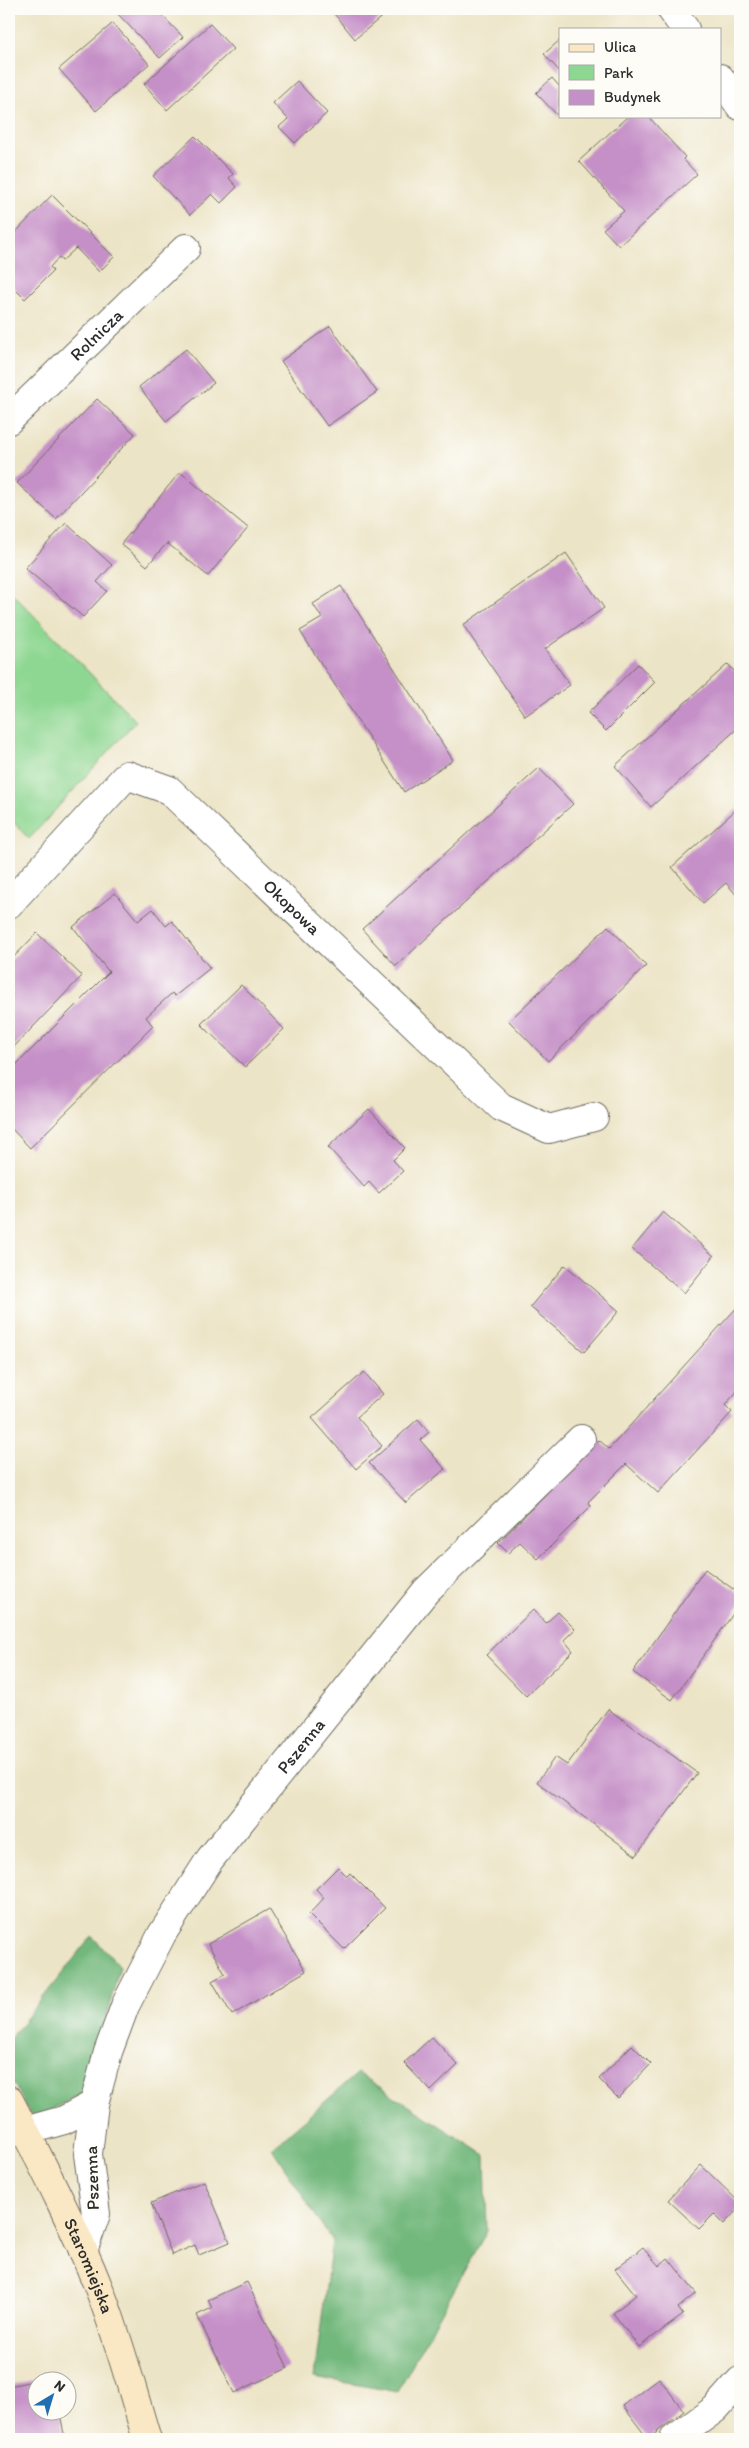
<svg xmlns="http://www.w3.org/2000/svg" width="749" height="2448" font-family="Itim,sans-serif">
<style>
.green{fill:#8ed792;stroke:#5c815e}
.forest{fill:#72b87c;stroke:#4e7254}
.building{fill:#c58fc7}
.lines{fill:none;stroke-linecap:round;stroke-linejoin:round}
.street-casing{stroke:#6f6c61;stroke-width:30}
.secondary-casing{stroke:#6f6c61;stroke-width:30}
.street{stroke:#fff;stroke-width:28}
.secondary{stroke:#fae7c3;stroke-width:28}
.labels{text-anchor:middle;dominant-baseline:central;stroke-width:4.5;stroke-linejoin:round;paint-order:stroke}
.street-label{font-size:18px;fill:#2b2b2b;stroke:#fdfcf7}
</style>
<rect width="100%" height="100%" fill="#fdfcf7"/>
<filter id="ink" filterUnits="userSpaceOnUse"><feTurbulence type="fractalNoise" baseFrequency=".02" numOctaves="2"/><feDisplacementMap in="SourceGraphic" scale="10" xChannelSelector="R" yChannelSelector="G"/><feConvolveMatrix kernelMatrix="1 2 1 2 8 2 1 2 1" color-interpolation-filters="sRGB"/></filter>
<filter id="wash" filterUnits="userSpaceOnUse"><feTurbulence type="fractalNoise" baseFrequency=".0096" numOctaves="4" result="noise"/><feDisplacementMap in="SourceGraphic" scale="20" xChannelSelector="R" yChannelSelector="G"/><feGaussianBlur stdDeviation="1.12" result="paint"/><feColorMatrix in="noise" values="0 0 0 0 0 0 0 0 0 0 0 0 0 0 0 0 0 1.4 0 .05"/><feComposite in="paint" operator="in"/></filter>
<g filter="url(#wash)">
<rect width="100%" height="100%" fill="#ece4c6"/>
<path class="green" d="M9,590L136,721L29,839L9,817Z"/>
<path class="forest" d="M92,1936L120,1967L85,2092L33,2119L9,2075V2040Z
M358,2073L485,2155L487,2231L397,2392L314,2377L332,2241L272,2148Z"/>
<g id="blocks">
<path class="building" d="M116,9H156L183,37L160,58L114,10Z
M330,9H391L355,39Z
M113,23L149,64L96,111L59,69Z
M210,24L233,49L167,110L144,84Z
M560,40V72L544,54Z
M552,78L560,87L559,117L536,93Z
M297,81L327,113L295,143L279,127L288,119L273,103Z
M628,116H648L685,157L683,159L697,174L619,246L603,229L624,211L579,161Z
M195,136L233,174L229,178L237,187L221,203L212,194L190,215L153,176Z
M52,195L114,257L99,272L76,248L62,261L59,257L50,267L53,271L25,299L9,283V239Z
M330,326L377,392L327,426L281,361Z
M186,349L214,383L166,421L139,387Z
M97,399L135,434L56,519L17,483Z
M180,472L248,528L208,576L167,543L147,566L121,544Z
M66,523L112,565L97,582L107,591L83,617L25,568Z
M566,553L604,608L545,649L570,685L525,716L463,625Z
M341,586L453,760L404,792L300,631L322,618L313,604Z
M638,664L655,682L606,731L588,713Z
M728,664L734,671L740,666V726L651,807L615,766Z
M539,768L573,804L396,966L362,929Z
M739,807L740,899L726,883L703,903L672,867Z
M115,893L138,921L153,909L166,926L172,921L210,968L175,996L172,993L146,1017L153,1026L30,1148L9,1126V1072L109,972L73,927Z
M608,926L646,966L548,1061L509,1021Z
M37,933L82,976L9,1052V962Z
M241,985L284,1029L245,1067L201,1024Z
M369,1109L405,1148L393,1160L403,1171L379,1193L369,1182L364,1187L328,1147Z
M663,1212L714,1256L684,1293L632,1249Z
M565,1265L619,1311L584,1352L530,1307Z
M740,1304V1388L725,1405L732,1412L658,1493L626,1464L588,1502L591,1506L538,1559L520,1542L508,1553L498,1543L599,1440L609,1449Z
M364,1372L383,1394L357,1417L382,1446L356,1469L312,1418Z
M418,1419L429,1432L420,1440L445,1469L406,1503L369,1463Z
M705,1569L740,1594V1604L672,1700L633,1672Z
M534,1609L546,1623L558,1612L575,1629L564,1640L573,1651L526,1696L486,1655Z
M608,1709L697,1773L636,1856L537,1782L555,1757L567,1765Z
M338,1867L347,1876L350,1873L385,1908L344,1949L309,1914L324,1898L316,1889Z
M269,1909L306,1971L232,2015L212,1981L225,1974L208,1944Z
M432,2037L458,2065L431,2091L404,2063Z
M632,2045L651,2064L618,2098L599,2079Z
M701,2165L740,2203V2207L724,2224L714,2214L699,2229L668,2200Z
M204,2181L230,2242L199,2255L195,2245L172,2255L151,2203Z
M643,2247L659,2266L668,2258L696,2293L678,2308L683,2315L639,2347L613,2313L636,2295L615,2269Z
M247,2282L288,2368L234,2393L197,2315L212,2308L208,2300Z
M659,2378L684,2411L648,2439L623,2406Z
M38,2380V2410H59L65,2439L9,2438V2386Z"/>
</g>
</g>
<g filter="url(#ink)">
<use href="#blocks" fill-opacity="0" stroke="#6f6c61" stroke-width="1"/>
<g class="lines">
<defs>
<g id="street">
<path d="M671,9L685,29"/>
<path d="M720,78L740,106"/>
<path id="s1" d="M9,420L186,248"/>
<path id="s2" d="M9,904L127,775L169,790L501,1107L549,1129L594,1117"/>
<path d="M25,2131L64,2120L94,2104"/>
<path id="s3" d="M83,2251L96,2214L88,2154L94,2104L108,2052L125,2006L162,1934L210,1859L426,1591L581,1439"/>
<path d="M674,2439L715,2409L740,2381"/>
</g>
<g id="secondary">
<path id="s4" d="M9,2100C41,2162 74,2225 100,2291C119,2339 132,2390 147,2439"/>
</g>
</defs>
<use href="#street" class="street-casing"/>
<use href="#secondary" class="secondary-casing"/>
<use href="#street" class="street"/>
<use href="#secondary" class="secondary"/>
</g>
</g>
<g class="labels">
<g class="street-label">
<text stroke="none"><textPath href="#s1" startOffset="122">Rolnicza</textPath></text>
<text stroke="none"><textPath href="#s2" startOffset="389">Okopowa</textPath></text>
<text stroke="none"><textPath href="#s3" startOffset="568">Pszenna</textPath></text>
<text transform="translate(92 2178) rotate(-92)">Pszenna</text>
<text stroke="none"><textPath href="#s4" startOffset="184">Staromiejska</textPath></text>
</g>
</g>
<rect width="749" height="2448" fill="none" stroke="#fdfcf7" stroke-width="30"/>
<rect x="559" y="28" width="162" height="90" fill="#fdfcf7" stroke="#a9a8a5"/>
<rect x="569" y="44" width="25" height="8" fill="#fae7c3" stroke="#a9a8a5"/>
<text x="604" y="52" font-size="15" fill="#2b2b2b">Ulica</text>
<rect x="569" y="65" width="25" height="15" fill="#8ed792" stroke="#a9a8a5"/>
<text x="604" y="78" font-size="15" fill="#2b2b2b">Park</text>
<rect x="569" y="90" width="25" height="15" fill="#c58fc7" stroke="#a9a8a5"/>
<text x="604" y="102" font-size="15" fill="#2b2b2b">Budynek</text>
<g transform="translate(52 2396) rotate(38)"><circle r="24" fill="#fdfcf7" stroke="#a9a8a5"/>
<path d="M0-4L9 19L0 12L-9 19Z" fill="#1f6fb2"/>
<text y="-8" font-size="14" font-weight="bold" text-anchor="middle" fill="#2b2b2b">N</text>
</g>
</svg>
